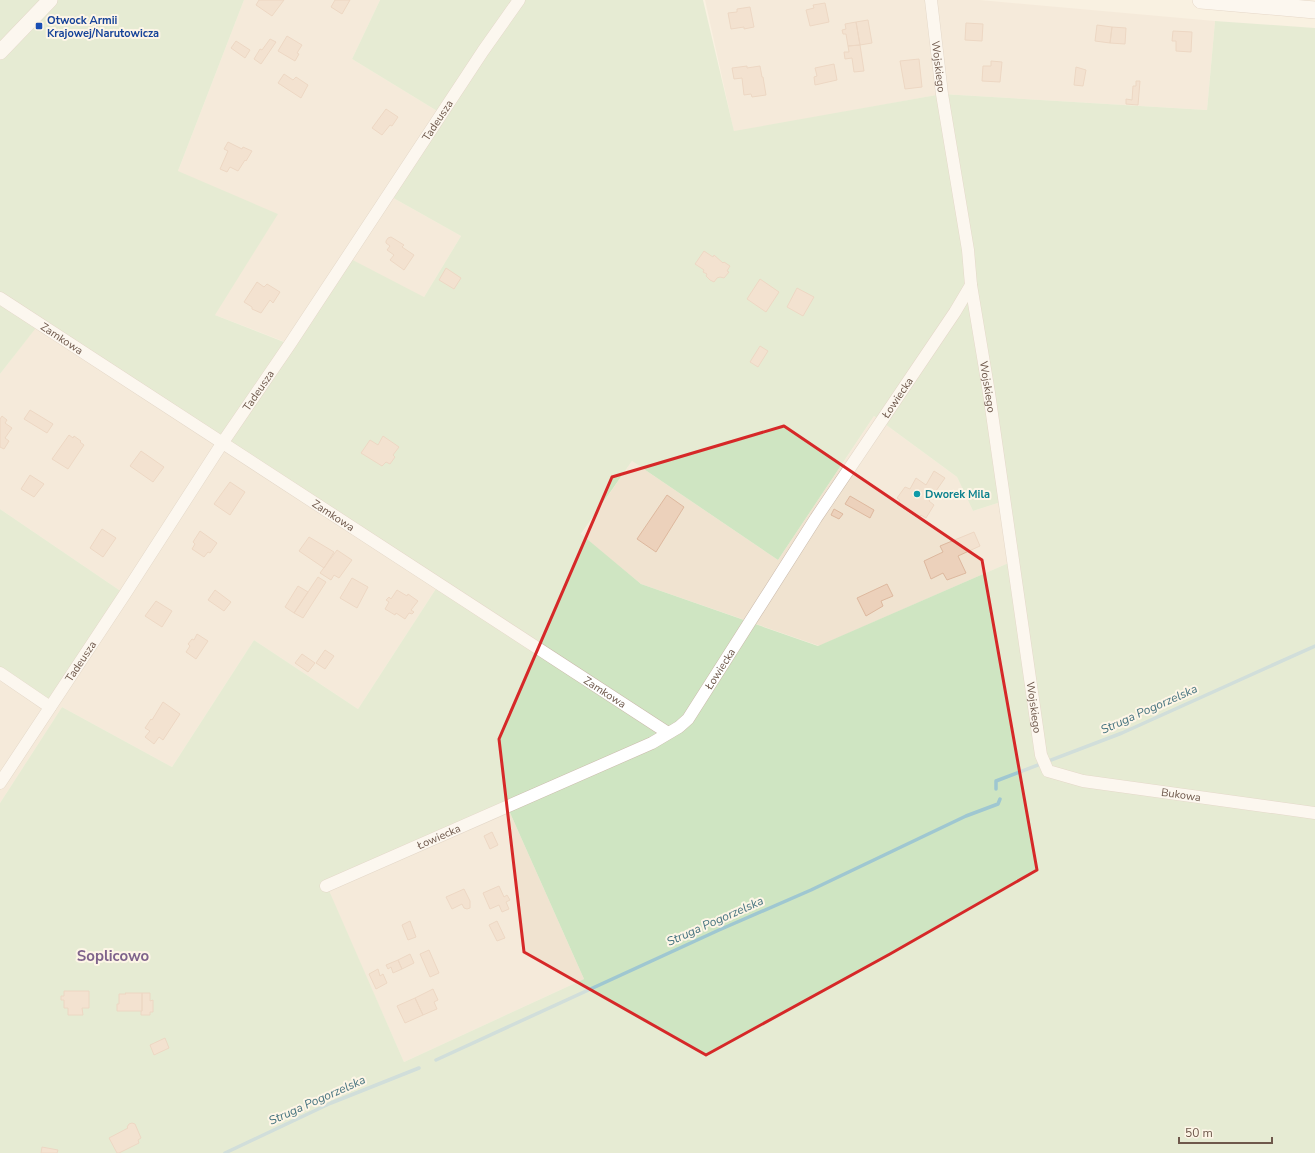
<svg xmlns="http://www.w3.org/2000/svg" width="1315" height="1153" font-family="'Nunito Sans',sans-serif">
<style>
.residential{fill:#f0e3d0}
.green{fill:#cfe5c2;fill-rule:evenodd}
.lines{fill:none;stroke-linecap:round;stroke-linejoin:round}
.stream{stroke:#9fc7d1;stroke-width:3.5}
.building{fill:#ecd1bb;stroke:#ddb89e}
.minor-casing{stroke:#cbbbac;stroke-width:13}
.tertiary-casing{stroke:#cbbbac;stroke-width:16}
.secondary-casing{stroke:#cebbaa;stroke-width:18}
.minor{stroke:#fff;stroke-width:12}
.tertiary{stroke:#fff;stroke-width:15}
.secondary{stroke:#fff;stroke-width:17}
.marked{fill:none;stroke:#d62828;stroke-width:3;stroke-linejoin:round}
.transit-dot{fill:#1a4fb4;stroke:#fdf5e6;stroke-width:1.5}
.culture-dot{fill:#0f9aa8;stroke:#fdf5e6;stroke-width:1.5}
.labels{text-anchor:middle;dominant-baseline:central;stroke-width:4;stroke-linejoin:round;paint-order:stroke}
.transit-label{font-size:11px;font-weight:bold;fill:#164399;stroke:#fdf5e6;text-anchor:start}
.street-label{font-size:11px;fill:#6e584b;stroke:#fdf5e6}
.culture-label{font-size:11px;font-weight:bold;fill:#0d838f;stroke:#fdf5e6;text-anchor:start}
.water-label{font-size:12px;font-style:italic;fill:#477480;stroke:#fdf5e6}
.district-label{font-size:15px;font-weight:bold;fill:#7e638b;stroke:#fdf5e6}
</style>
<rect width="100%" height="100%" fill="#f9f1e1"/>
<path class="residential" d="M244,0H380L352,59L442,114L388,195L461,236L424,297L290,344L215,315L178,171Z
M705,0H980L1215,21L1207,110L942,94L734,132Z
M39,323L439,584L358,709L254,640L172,767L62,707L0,803V673L125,594L0,509V374Z
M874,416L957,477L973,511L1004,501L1013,561L819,646L641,584L581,535L632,461L778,560Z
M507,806L584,979L404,1062L326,886Z"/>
<path class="green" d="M0,0H244L178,171L278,214L215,315L289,344L347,257L424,297L461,236L388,195L442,114L352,59L380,0H703L734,131L942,94L1207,110L1215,21L1315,28V1153H0V803L62,707L172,767L254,640L358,709L439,584L39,324L0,374ZM874,416L957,477L973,511L1004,501L1013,561L818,646L641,584L581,534L632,461L778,560ZM507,806L584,979L404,1062L327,886Z
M0,509L125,594L50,707L0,673Z"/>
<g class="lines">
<path class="stream" d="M996,789V781L1122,733L1315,646
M436,1060L719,930L811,890L966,816L998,804L1000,799
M225,1153L331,1103L419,1068"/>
</g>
<path class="building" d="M259,0H284L272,16L256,5Z
M335,0H350L342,14L331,7Z
M825,3L829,22L810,26L806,10L814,8L813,5Z
M750,7L754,27L744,29V27L731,29L728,13L737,12V9Z
M868,20L872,43L860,45L856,22Z
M856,22L860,45L848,46L846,34H843L842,30L846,29L845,24Z
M966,23L983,24L982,41L965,40Z
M1097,25L1112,27L1110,43L1095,41Z
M1112,27L1126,28L1125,44L1110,43Z
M1173,31L1192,32L1191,52L1176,51V41H1172Z
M287,36L302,45L297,53L299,54L295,61L278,51Z
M270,39L276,42L261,64L254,59L260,49L262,50Z
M236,41L250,50L245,58L231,48Z
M860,45L864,71L854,72L852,58L845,59L844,52H849L848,46Z
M919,59L922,87L905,89L900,61Z
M991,61L1002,62L1000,82L982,81L983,66H991Z
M834,64L837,80L815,85L814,77L817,76L815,68Z
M747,66V68L760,66L762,77H763L766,95L752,97L751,94L744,95L742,78L734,79L732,68Z
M1076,67L1086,70L1083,86L1074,85Z
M284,74L293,80L296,77L308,85L301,98L278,83Z
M1136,81H1140L1138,105L1126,104V99L1132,100L1133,86H1136Z
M386,109L398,117L392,126L390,125L382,135L372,128Z
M228,142L242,149L243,147L252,151L246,161L245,160L238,171L230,167L227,172L220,169L228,151L224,149Z
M391,237L404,245L402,247L414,255L404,270L390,260L394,255L387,250L390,246L386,243V241L388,238Z
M704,251L713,257L714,255L723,263L724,262L730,266L727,271L729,272L724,278L720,277L717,278L714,282L710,280L706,276L707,274L703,272L704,270L695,264Z
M446,268L461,278L454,289L439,280Z
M760,279L779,292L766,312L747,299Z
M257,282L264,287L267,284L280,292L273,303L270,300L261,313L252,309V307L244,302Z
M797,288L814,297L803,316L787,307Z
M760,346L768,351L758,367L750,362Z
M30,410L53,424L47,433L24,419Z
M2,416L7,420L5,423L12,428L5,438L9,441L4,449L0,447V419Z
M69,435L73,438L74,436L81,441L80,442L84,445L68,469L52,459Z
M383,436L399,447L393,455L395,457L390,464L386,462L382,466L361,453L370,440L378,445Z
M141,451L164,467L153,482L130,466Z
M934,471L945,478L929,501L934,505L926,518L921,515L919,518L897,504L900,500L897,498L905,487L910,489L916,478L926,485Z
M30,475L44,484L34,497L21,489Z
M230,482L245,492L230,515L214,504Z
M667,495L684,507L656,552L637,539Z
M850,496L874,510L870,518L845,504Z
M834,509L843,514L839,519L831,515Z
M102,529L116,538L103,557L90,548Z
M200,531L217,543L210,553L208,552L204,557L192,549L195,544L193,542Z
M974,532L980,546L958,556L966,573L947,580L943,573L931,579L924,561L943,552L940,546Z
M309,537L334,552L324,568L299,551Z
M337,550L352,560L339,578L334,575L331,580L320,573Z
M318,577L326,582L303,618L294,613Z
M352,578L368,587L357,608L340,598Z
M887,584L893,596L881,601L883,606L866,616L857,598Z
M298,586L308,592L294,613L285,607Z
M215,590L231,602L224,611L208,600Z
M397,590L407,596L408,594L418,601L411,610L414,612L412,614L409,613L405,619L396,613L395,615L385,609L389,602L386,600L389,597L391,599Z
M156,601L172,611L162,627L145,616Z
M197,634L208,641L196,659L186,652L190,646L188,644L192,639L194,640Z
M325,650L334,656L325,669L316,663Z
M302,654L315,663L308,672L295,663Z
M163,702L180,714L163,740L159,737L154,744L145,737L150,731L145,728L151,719L152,720Z
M492,832L498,845L490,849L484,836Z
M499,886L504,897L507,895L510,900L506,902L509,909L502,912L499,905L490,909L483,893Z
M464,889L470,901V908L467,909L464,908L462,904L452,909L446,897Z
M410,921L416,937L408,940L402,925Z
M497,921L505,938L497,941L489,925Z
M429,950L439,973L430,977L420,954Z
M410,954L414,963L402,969L398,960Z
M398,960L402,969L393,973L391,967L388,969L386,965Z
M378,969L380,976L383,974L387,983L376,989L369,974Z
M433,989L438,1000L434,1002L437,1009L423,1015L415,998Z
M64,991H89V1008H82L83,1015H68V1008H64V1000H61V996H64Z
M125,993H142V1011H117V1004H119V994H126Z
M142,993H150V1001L153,1000V1012H150V1015H141V1011H142Z
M415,998L423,1015L405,1023L397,1006Z
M165,1038L169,1048L154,1055L150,1045Z
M132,1123L135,1124L141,1138L138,1140L139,1143L119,1153H117L109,1138L128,1128L127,1127L129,1124Z
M42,1147L58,1150L57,1153H41Z"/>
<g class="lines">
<defs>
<g id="minor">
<path id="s1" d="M931,0L942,94L968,250L971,285L989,393L1041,755L1048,771L1083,781L1315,813"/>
<path id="s2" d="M0,298L668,733"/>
<path d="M0,673L50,707"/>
<path id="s3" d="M0,783L125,594L223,442L290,344L483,51L519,0"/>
<path id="s4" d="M326,886L652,743L679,727L688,719L816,518L955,312L971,285"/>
</g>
<path id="tertiary" d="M0,52L50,0"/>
<path id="secondary" d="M1201,0L1315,10"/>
</defs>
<use href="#minor" class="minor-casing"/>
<use href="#tertiary" class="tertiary-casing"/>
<use href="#secondary" class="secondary-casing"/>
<use href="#minor" class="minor"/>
<use href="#tertiary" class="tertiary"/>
<use href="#secondary" class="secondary"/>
</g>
<path d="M0 0H1315V1153H0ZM784,426L982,560L1037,870L890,954L706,1055L524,952L499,739L612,477Z" fill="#f9f1e1" fill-opacity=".55" fill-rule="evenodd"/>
<path class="marked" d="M784,426L982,560L1037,870L890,954L706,1055L524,952L499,739L612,477Z"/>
<rect class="transit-dot" x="35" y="22" width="8" height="8" rx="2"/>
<circle class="culture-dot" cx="917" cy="494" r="4"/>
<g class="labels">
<g class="transit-label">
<text x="47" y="20">Otwock Armii<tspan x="47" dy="13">Krajowej/Narutowicza</tspan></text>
</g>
<g class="street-label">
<text stroke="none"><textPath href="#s1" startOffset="67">Wojskiego</textPath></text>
<text stroke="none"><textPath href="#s3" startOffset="794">Tadeusza</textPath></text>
<text stroke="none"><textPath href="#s2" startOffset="74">Zamkowa</textPath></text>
<text stroke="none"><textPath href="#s1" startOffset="391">Wojskiego</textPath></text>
<text stroke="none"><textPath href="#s3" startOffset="470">Tadeusza</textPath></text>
<text stroke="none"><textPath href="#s4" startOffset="783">Łowiecka</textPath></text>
<text stroke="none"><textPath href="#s2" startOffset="398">Zamkowa</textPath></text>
<text stroke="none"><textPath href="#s3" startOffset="146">Tadeusza</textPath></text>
<text stroke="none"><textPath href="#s4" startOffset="459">Łowiecka</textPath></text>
<text stroke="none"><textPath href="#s2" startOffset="722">Zamkowa</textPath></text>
<text stroke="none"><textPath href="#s1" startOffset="715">Wojskiego</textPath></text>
<text stroke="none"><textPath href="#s1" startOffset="916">Bukowa</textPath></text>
<text stroke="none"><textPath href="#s4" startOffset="123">Łowiecka</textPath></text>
</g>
<g class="culture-label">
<text x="925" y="494">Dworek Mila</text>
</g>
<g class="water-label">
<text transform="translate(1149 709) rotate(-24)">Struga Pogorzelska</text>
<text transform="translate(715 921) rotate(-24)">Struga Pogorzelska</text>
<text transform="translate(317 1100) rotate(-24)">Struga Pogorzelska</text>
</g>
<g class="district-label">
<text x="113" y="956">Soplicowo</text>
</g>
</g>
<path d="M1179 1137v6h93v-6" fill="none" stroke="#6e584b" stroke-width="2"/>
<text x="1185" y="1137" font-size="12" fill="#6e584b" stroke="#fdf5e6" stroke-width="3" paint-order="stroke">50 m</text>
</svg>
